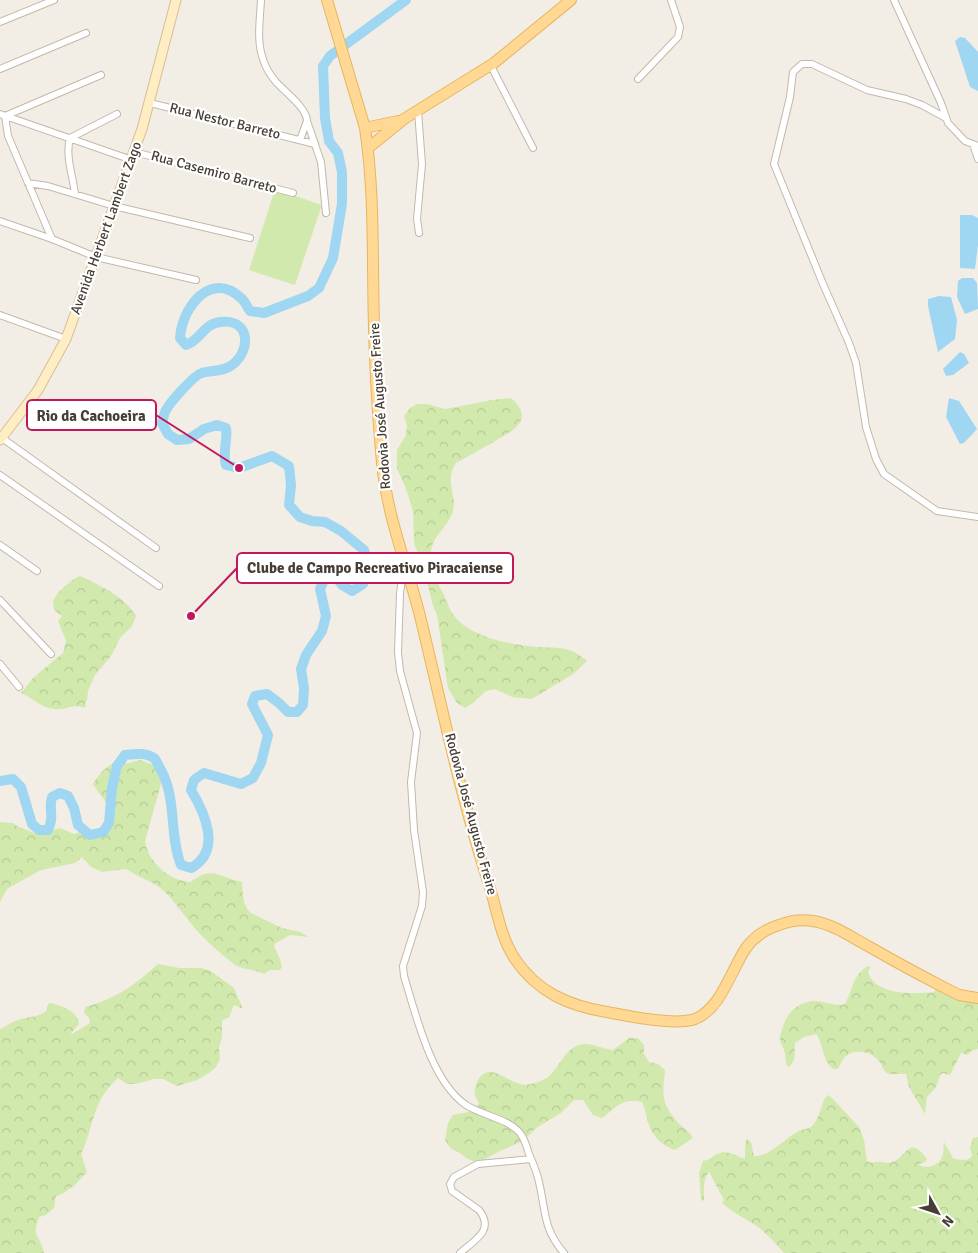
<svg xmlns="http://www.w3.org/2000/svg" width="978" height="1253" font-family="Signika,sans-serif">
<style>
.green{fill:#d2e9ad}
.forest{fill:url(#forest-crowns)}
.water{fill:#9fd6f2}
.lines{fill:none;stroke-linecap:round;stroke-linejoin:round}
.river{stroke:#9fd6f2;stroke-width:10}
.street-casing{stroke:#c2b8ab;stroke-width:8}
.secondary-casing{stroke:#d5bf94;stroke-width:11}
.primary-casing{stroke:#e7b560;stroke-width:12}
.street{stroke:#fff;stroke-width:6}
.secondary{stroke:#ffedc4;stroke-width:9}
.primary{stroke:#ffd993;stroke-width:10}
.labels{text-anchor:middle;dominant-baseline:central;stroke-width:4.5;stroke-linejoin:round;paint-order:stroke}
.street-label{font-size:14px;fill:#463e35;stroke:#fff}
.leader{fill:none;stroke:#c2185b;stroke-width:2}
.callout-dot{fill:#c2185b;stroke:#fff;stroke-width:2}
.callout{fill:#fff;stroke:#c2185b;stroke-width:2}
.callout-label{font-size:15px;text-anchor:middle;font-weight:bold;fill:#463e35}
</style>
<defs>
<pattern id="forest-crowns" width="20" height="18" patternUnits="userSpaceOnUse" patternTransform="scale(1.25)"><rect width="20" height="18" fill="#d2e9ad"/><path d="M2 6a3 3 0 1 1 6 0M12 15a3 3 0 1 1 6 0" fill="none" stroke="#b6c995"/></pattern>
</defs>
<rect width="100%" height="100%" fill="#f3eee5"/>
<path class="green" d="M275,189L322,205L295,285L249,270Z"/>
<path class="forest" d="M511,398C538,422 509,432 490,444C478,450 468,457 456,463C444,482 457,492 453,511C449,526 433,535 431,551C429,566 437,582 444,595C447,602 450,612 456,618C473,638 513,645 538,647C560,648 570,646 587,661L573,674L532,699L512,697L495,689L486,691L473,703L465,708L457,703L448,688L437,615L433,606L424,569L414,543L413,513L411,504L405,486L397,469V450L406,435L407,425L404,416L410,408L417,404H427L445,409L492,400Z
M80,576L85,578C104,588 125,597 136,616L132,626L120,638L111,656L95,675L88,691L87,700L85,704L86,708C69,703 68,711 54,709C41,708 33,698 21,693L34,677L63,653L66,641L58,621L62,616L54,610C54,607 53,605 53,602C55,593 72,579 80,576Z
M140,760L160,767L162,781L145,841C148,862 169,881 191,882C211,865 220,877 242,882C243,893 242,906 251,913L282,928L300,932L309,937L290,935L276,943L274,946L280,959L282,968L279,970H270L264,974C256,969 243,970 235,965C224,956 210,945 200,934C187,920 177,904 163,890C152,881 138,877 126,869L102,872L91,867L82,857L75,863L41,870L7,889L0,902V822L13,823L17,826L37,834L60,828L74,834L83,831L90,835H105L112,828C116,809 101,798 93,784C99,774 106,766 117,761L124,764Z
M158,964L180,968H201L211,971L234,988L243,1009L234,1005L229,1017L222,1021V1037L219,1048L220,1059L216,1067L209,1073L197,1080L177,1086L163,1079H154L136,1084H127L118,1078C91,1102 95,1125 81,1154L87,1172L75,1185L64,1193L56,1196L54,1208L46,1215L39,1217C31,1240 40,1233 44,1253H0V1029C5,1027 10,1023 15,1021C26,1016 37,1019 47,1010L48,1004L51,1003C63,1007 77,1010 79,1024L71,1033L72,1034L90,1023L89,1018L84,1013L85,1007C115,999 135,985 158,964Z
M868,966L871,967L868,972C875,996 915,994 934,992L938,986L941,985L978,993V1049L971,1051L968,1055L961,1053L950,1075L943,1073L940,1075L936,1087L927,1097L925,1114L909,1087L906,1074C900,1073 894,1076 887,1073C882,1070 882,1064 878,1060C871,1052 855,1048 846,1056C842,1059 841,1064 838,1069H834C821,1061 825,1046 816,1034L804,1037L795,1043C794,1053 797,1061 788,1067C785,1063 786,1058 785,1053C784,1048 780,1043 780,1038C780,1034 782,1030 783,1026C788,1012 798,1002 814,1001C825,1001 835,1007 845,1004C853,990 852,975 868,966Z
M629,1038H638L644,1045V1054L649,1062L658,1064L665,1070C663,1092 660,1102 676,1120C681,1127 689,1130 693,1138L675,1150C664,1147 653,1137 649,1125C646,1117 646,1110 642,1102C622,1097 616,1108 602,1118L593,1115L583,1100H574L561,1113L536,1128L523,1141L498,1152L483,1160L475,1162L466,1158L459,1152L451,1149L445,1140L448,1123L453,1115L473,1111L479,1103C474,1096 473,1090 477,1082C488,1060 506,1081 520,1084C528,1086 536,1083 543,1080C558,1075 564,1043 586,1044C595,1044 604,1049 613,1050Z
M827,1095L831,1097L859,1127L864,1140L867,1161C871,1164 873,1162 878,1162C881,1161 886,1163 890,1163C907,1159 908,1133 927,1159L925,1162L919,1164V1165C927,1170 941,1165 943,1154C944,1150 943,1147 944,1142L953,1158C960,1160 967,1162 972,1156L970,1148L973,1138L978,1137V1253H784C776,1244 768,1235 758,1227C746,1219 733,1213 722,1203L724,1200L709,1172C703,1179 704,1190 704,1199L703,1201L701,1200L699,1173L703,1161C709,1160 712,1157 717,1154C727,1149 736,1156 745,1159V1146L746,1140L748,1139L751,1142L754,1156C768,1158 785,1138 797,1132C802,1129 807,1130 812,1126C821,1117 820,1104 827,1095Z"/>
<path class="water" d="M960,37L965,38L978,52V91L970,87L955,41Z
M960,215H972L978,218V245L975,269L960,268Z
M962,278H973L977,283L978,309L965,314L957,297L958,281Z
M939,296L951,297L957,320L955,339L938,352L928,306V299Z
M960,352L964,354L969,363L953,375L946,376L943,369Z
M949,398L959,401L977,429L964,443L960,444L946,417Z"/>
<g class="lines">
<path class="river" d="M0,781L13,779L21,787L32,824L39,830H48C55,815 48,811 52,797L60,793L68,796L74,808L78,825L90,835L103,832L109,823L112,788L117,766L125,755C135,754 147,752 155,759C157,762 159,767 161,770C177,799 169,835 181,865L191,868C222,851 205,813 191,790L194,780L204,773L241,784L253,778L261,763L268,735L252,704L255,696L267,694L279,703L288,712H297L303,705L304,688L301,669L306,655L322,631L326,616L320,589L326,575H334L342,585L352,591L363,584L370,568L364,550L341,531L325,522L312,521L300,517L289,505L291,485L289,466L272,456L239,468L226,465C222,452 228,441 226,428L217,425L204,429L189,439L177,440L168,434L162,423C163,419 164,415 165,412C169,403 194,375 202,373C212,370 223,372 232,365C252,350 250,318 220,322C203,324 200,341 186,345L180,338C182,307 211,270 241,298C245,301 247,307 250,311L264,313L308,296L319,288L333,258L342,204V172L338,153L329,141L325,118L323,66L330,56L406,0"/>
<defs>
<path id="street" d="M261,0C260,21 256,42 264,62C266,68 271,76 276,82C284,91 307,108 307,121L321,162L326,213
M894,0L941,103L948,123L965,141L978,146
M0,22L54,0
M491,66L533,148
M0,69L86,33
M638,79L678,37L680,27L671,0
M150,103L315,144
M418,111L422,164L417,219L419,233
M0,114L132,160
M946,118L922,105L906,99L867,90L812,64H802L793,72L790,97L774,164L823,284L849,343L856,363L866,427L876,459L884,474L937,511L978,517
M300,140L307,121
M973,144L978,159
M134,152L293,193
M28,183L48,186L114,206L250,238
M75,194C73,176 65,156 70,138L117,114
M0,221L52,239L96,257L196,280
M52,239L8,136L5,116L101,75
M0,315L66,339
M2,438L156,548
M0,475L159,586
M0,545L37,571
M404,566L400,593L398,652L400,671L417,733L411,782L414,830L423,892L422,906L403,966L404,976C416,1015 431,1081 466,1105C481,1115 509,1119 520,1133C524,1138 527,1147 529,1154C533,1163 537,1172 539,1182C546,1212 543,1229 564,1253
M0,600L51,654
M0,664L19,687
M460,1253C475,1240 495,1230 479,1210L452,1191L450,1184L454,1177L478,1164L531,1159"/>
<path id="secondary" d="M0,440L38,390L66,339L142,129L176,0"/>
<path id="primary" d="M327,0L365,128C375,194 372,261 374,327C375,372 378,418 382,463C387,516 407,565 420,616C442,707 461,799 490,888C497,911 501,938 515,959C537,992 569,1006 607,1012C628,1016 675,1026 695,1019C721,1009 731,970 746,948C754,937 766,929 779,925C789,921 801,919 813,921C833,924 851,937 868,946C894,961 920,975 947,989L959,995L978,998
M365,128L398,121
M368,148L404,119L494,63L571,0"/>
</defs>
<use href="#street" class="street-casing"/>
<use href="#secondary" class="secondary-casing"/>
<use href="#primary" class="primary-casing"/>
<use href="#street" class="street"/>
<use href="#secondary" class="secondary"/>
<use href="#primary" class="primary"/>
</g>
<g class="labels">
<g class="street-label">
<text transform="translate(225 121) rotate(14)">Rua Nestor Barreto</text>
<text transform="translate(214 172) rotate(15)">Rua Casemiro Barreto</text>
<text transform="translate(106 228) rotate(-70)">Avenida Herbert Lambert Zago</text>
<text transform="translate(380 406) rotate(-94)">Rodovia José Augusto Freire</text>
<text transform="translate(471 814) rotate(75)">Rodovia José Augusto Freire</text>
</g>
</g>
<path class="leader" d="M239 468L156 415M191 616L237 568"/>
<g class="callout-dot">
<circle cx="239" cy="468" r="5"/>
<circle cx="191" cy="616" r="5"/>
</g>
<g class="callout">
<rect x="27" y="400" width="129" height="30" rx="5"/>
<rect x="237" y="553" width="276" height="30" rx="5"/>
</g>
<g class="callout-label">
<text x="91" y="421">Rio da Cachoeira</text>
<text x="375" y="573">Clube de Campo Recreativo Piracaiense</text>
</g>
<g transform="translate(938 1213) rotate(130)" stroke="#ffffff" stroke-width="4" paint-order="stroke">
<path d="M0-4L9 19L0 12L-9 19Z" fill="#463e35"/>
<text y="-8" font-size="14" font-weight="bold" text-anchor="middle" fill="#463e35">N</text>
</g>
</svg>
